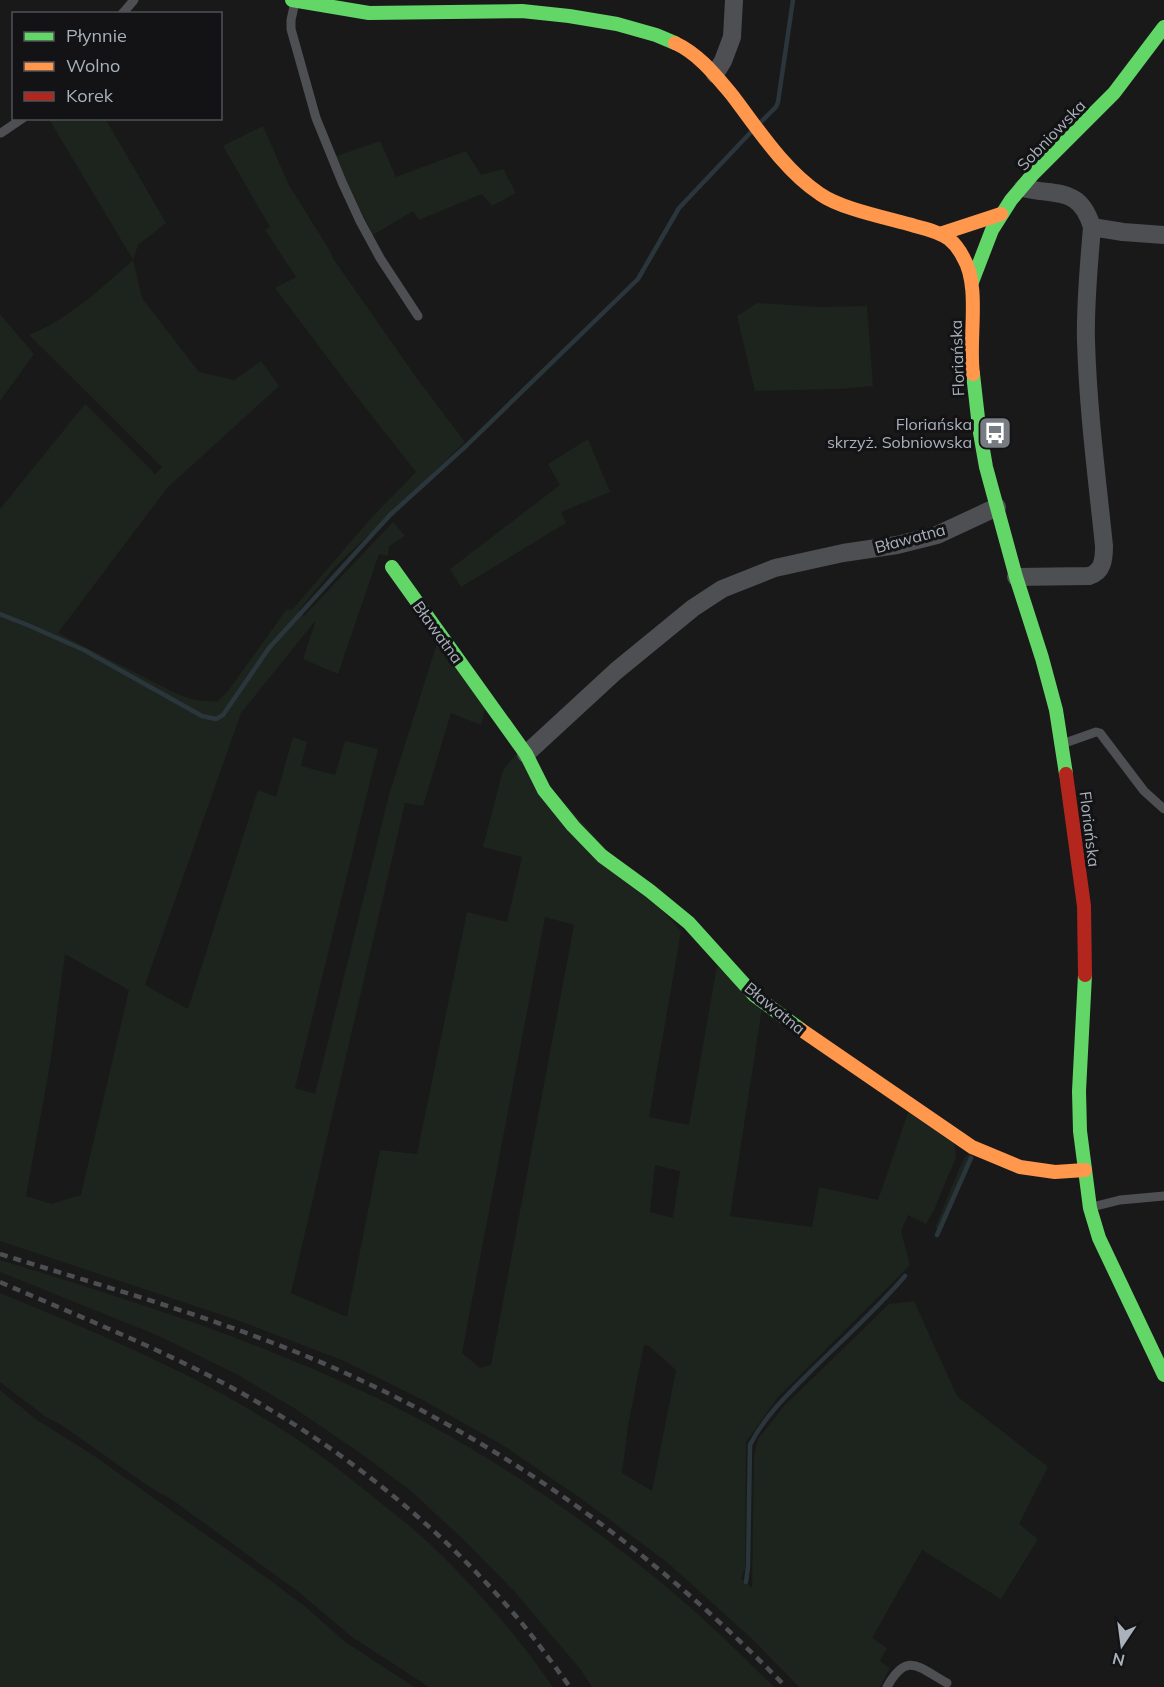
<svg xmlns="http://www.w3.org/2000/svg" width="1164" height="1687" font-family="Mulish,sans-serif">
<style>
.green{fill:#1c241d;fill-rule:evenodd}
.lines{fill:none;stroke-linecap:round;stroke-linejoin:round}
.stream{stroke:#2a363c;stroke-width:4.5}
.lane{stroke:#4d4f52;stroke-width:9}
.street{stroke:#4d4f52;stroke-width:18}
.fast{stroke:#63d668;stroke-width:14}
.slow{stroke:#ff974d;stroke-width:14}
.jam{stroke:#b3261e;stroke-width:14}
.rail{stroke:#4d4e51;stroke-width:4.5;stroke-dasharray:8 6;stroke-linecap:butt}
.labels{text-anchor:middle;dominant-baseline:central;stroke-width:6;stroke-linejoin:round;paint-order:stroke}
.street-label{font-size:16px;fill:#a9b1bb;stroke:#131315}
.poi-label{font-size:16px;fill:#a9b1bb;stroke:#131315;text-anchor:end}
</style>
<rect width="100%" height="100%" fill="#191919"/>
<path class="green" d="M49,119H105L109,125L166,223L138,245L133,260L142,298L199,372L234,380L261,361L279,386L167,488L58,633L173,692C189,699 201,702 218,701L228,691L286,610L293,609L372,517L416,472L357,397L275,288L296,277L265,230L270,227L223,146L263,126L289,185L330,251L332,257L416,377L465,442L335,567L299,610L304,616L393,522L405,536L389,546L388,556L379,554L338,674L303,659L316,620L241,713L145,985L188,1009L258,790L276,797L293,737L307,742L301,766L335,775L345,741L378,749L295,1088L315,1094L389,795L438,640L485,709L481,725L451,713L423,806L405,803L291,1293L347,1317L380,1150L417,1154L467,912L507,922L522,857L483,847L503,770L518,752L681,931L649,1117L689,1125L717,966L762,1008L730,1216L812,1227L819,1187L878,1200L909,1110L954,1140L956,1157L934,1210L926,1224L908,1215L901,1231L910,1265L778,1397L746,1442L745,1569L741,1578L752,1588L754,1456L758,1439L784,1406L889,1304L914,1301L957,1396L1048,1467L1019,1524L1038,1539L1001,1599L922,1550L872,1638L887,1648L880,1661L890,1668L880,1687H799L750,1637L668,1563L586,1502L504,1446L421,1399L344,1361L240,1321L0,1241V509L85,404L155,474L162,467L29,335C67,320 103,287 133,260ZM545,917L574,925L491,1365L480,1368L462,1353ZM65,954L129,990L81,1195L51,1204L26,1196L50,1065ZM655,1165L680,1171L673,1218L650,1212ZM644,1345L649,1346L676,1370L652,1491L622,1473L628,1426Z
M380,141L396,177L466,151L481,175L503,169L516,193L492,206L482,194L419,220L413,211L373,235L334,157Z
M757,303L819,307L867,306L873,386L839,389L755,391L737,316Z
M0,314L34,354L0,401Z
M588,439L610,492L561,512L566,523L461,587L450,569L560,485L548,464Z
M972,1151L974,1152L942,1231L935,1228L960,1167L965,1157Z
M0,1260C127,1299 255,1339 375,1397C473,1444 570,1508 653,1576C696,1610 735,1649 774,1687H592L581,1670L514,1591L466,1542L411,1491L363,1455L294,1408L238,1375L159,1336L0,1272Z
M0,1293C92,1331 186,1369 270,1422C304,1442 335,1466 366,1491C388,1509 411,1526 432,1546C477,1589 518,1637 553,1687H429L352,1637L300,1593L171,1499L151,1488L60,1424L46,1417L0,1382Z
M0,1390L37,1420L90,1453L263,1575L307,1608L344,1641L414,1687H0Z"/>
<g class="lines">
<path class="stream" d="M761,122L776,107L778,102L793,0
M0,614L30,626L84,650L202,716L216,719L223,715L269,648L390,515L466,446L638,279L679,208L751,132
M937,1235L971,1158
M746,1582L748,1567L750,1445C764,1417 786,1396 808,1374C840,1342 875,1311 905,1276"/>
<path class="lane" d="M295,2L291,20V29L316,118L342,182L360,221L380,258L418,316
M122,14L134,0
M1,133L23,118
M1062,744L1096,732L1100,733L1144,791L1164,809
M1092,1207L1120,1200L1164,1196
M887,1687C907,1651 918,1667 947,1683"/>
<path class="street" d="M715,74L723,61L732,37L734,0
M1023,188C1056,196 1080,186 1092,227L1123,232L1164,235
M1016,577L1089,576C1103,572 1104,559 1104,546C1097,478 1088,410 1086,341C1085,303 1089,265 1092,227
M526,754L616,671L693,608L722,589L775,568L843,553L897,545L937,535L997,507"/>
<path class="fast" d="M292,0L369,13L522,11L569,16L617,24L656,35L675,43
M972,282L992,230L1011,200L1033,174L1114,93L1164,27
M973,374L979,427L986,467L1016,577L1042,658L1056,710L1066,774
M392,567L526,754L544,790L573,826L602,856L650,891L689,923L754,995L800,1029
M1085,975L1079,1091L1080,1131L1090,1208L1099,1238L1164,1375"/>
<path class="slow" d="M675,43C699,54 716,76 732,95C758,129 784,170 820,194C841,209 888,218 915,226C927,229 939,232 949,239C954,243 960,251 963,257C981,286 968,340 973,374
M940,234L1001,214
M800,1029L972,1147L1020,1167L1055,1172L1085,1170"/>
<path class="jam" d="M1066,774L1084,906L1085,975"/>
<path class="rail" d="M0,1254C109,1288 220,1319 325,1364C502,1441 652,1549 786,1687
M0,1282C89,1321 180,1356 264,1406C356,1460 439,1528 509,1608C531,1633 550,1660 570,1687"/>
</g>
<defs>
<symbol id="bus-square" viewBox="-11 -11 22 22"><rect x="-9" y="-9" width="18" height="18" rx="4" fill="#777c82" stroke="#131315"/><path d="M-5-6H5V4H4V6H2V4H-2V6H-4V4H-5ZM-3.5-4V0h7V-4ZM-3.5 1.2v1.5H-2V1.2ZM2 1.2v1.5H3.5V1.2Z" fill="#fff"/></symbol>
</defs>
<g fill-rule="evenodd">
<use href="#bus-square" x="976" y="414" width="38" height="38"/>
</g>
<g class="labels">
<g class="street-label">
<text transform="translate(1051 135) rotate(-46)">Sobniowska</text>
<text transform="translate(957 358) rotate(-92)">Floriańska</text>
<text transform="translate(910 538) rotate(-15)">Bławatna</text>
<text transform="translate(438 632) rotate(54)">Bławatna</text>
<text transform="translate(1090 829) rotate(83)">Floriańska</text>
<text transform="translate(775 1008) rotate(39)">Bławatna</text>
</g>
<g class="poi-label">
<text x="972" y="424">Floriańska<tspan x="972" dy="18">skrzyż. Sobniowska</tspan></text>
</g>
</g>
<rect x="12" y="12" width="210" height="108" fill="#131315" stroke="#4f5257" stroke-width="1.5"/>
<rect x="24" y="32" width="30" height="9" fill="#63d668" stroke="#4f5257" stroke-width="1.5"/>
<text x="66" y="42" font-size="18" fill="#a9b1bb">Płynnie</text>
<rect x="24" y="62" width="30" height="9" fill="#ff974d" stroke="#4f5257" stroke-width="1.5"/>
<text x="66" y="72" font-size="18" fill="#a9b1bb">Wolno</text>
<rect x="24" y="92" width="30" height="9" fill="#b3261e" stroke="#4f5257" stroke-width="1.5"/>
<text x="66" y="102" font-size="18" fill="#a9b1bb">Korek</text>
<g transform="translate(1122 1645) rotate(193)" stroke="#131315" stroke-width="4.5" paint-order="stroke">
<path d="M0-4.5L10 22L0 15L-10 22Z" fill="#a9b1bb"/>
<text y="-9" font-size="16" font-weight="bold" text-anchor="middle" fill="#a9b1bb">N</text>
</g>
</svg>
